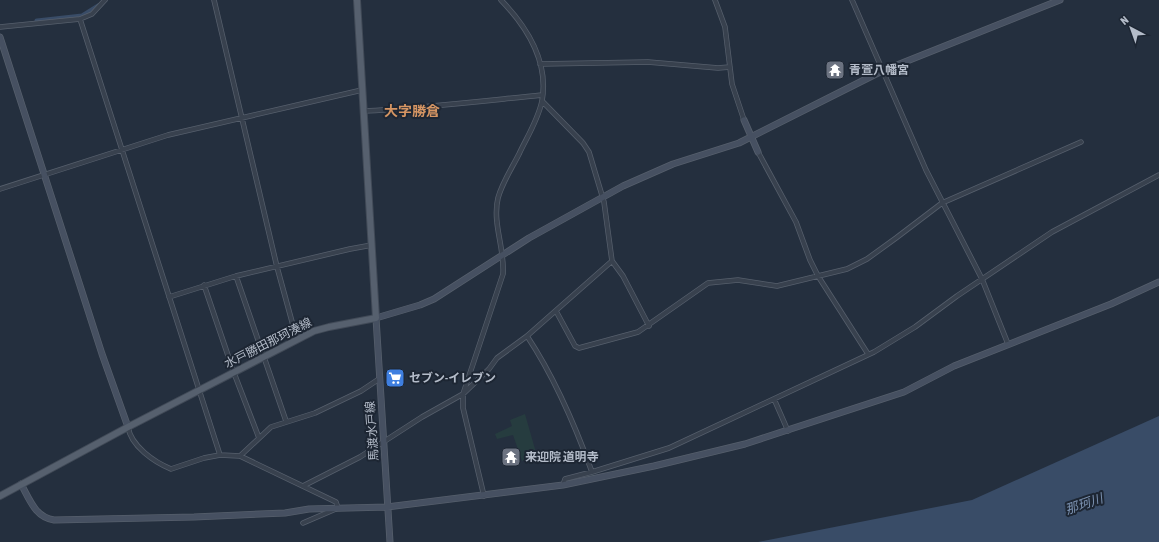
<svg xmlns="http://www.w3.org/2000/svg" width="1159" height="542" font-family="'Asap Condensed','Noto Sans JP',sans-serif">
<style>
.green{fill:#263c3f}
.water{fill:#394c67}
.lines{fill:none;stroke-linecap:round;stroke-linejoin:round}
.canal{stroke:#394c67;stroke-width:5}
.street-casing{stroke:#565f6c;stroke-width:5.5}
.secondary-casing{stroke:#565f6c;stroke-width:7}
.primary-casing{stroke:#414a57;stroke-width:8}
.street{stroke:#38414e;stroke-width:4}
.secondary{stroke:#465061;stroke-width:5.5}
.primary{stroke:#56606e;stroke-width:6}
.labels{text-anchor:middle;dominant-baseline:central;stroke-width:4;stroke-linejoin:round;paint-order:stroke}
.poi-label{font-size:12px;font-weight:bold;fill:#b4bcc9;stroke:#1d2633;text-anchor:start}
.street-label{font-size:12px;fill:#b4bcc9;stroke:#1d2633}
.water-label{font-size:13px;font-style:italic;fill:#7c92b1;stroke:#1d2633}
.quarter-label{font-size:14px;font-weight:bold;fill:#d59563;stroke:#1d2633}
</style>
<rect width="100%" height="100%" fill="#242f3e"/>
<path class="green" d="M525,414L537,456L522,461L513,435L497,439L495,434L512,426L510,420Z"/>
<path class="water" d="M1159,416V542H758L972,500Z"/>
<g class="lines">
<path class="canal" d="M37,21L82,16L98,6"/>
<defs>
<path id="street" d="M214,0L277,267L297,340
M715,0L725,27L732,84L744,120
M852,0L926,170L982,279L1008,344
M80,19L220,455
M0,27L80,19L92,14L105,0
M540,64L648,62L718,68L730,67
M542,101L583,143L589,152L604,202L612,261L623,276L649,326
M363,111C423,108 482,101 542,95
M758,152L796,222L810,260L818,276L868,354
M0,189L168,135L362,90
M236,276L286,421
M204,285L234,373L259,438
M169,297L236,276L350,249L372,245
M556,311L575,346L579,348L638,332L708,283L738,280L777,286L847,269L867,259L896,238L942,203L1081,142
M527,336C555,378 575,425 592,472
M774,399L788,431
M128,427C131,446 154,462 171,469L204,458L220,455L240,456L336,502L338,508L303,523
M240,456L271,427L315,413L361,391L379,379
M563,485L565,479L592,472L669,448L874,352L915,327L957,296L1052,232L1159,175
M303,486L360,457L422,417L463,394L489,369L497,358L527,336L612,261
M484,496L463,408V394L503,274C505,249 492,223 498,198C502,183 512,168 519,154C527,137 538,120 542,101C549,62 527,27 501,0"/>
<path id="secondary" d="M0,37L102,354L128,427
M744,120L758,152
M21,484C30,500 35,517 54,520L194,517L285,513L309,509L387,507L563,485L654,466L745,444L904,392L954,366L1111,304L1159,282
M390,542L376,318L420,305L434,299L529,238L623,186L673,164L739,143L882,71L1060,0"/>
<path id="primary" d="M0,496L128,427L314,331L329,327L376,318L357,0"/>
</defs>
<use href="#street" class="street-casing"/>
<use href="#secondary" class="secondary-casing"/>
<use href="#primary" class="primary-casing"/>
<use href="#street" class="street"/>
<use href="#secondary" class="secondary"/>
<use href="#primary" class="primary"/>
</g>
<defs>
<symbol id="temple-square" viewBox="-11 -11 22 22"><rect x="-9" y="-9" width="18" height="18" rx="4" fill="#6b7280" stroke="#1d2633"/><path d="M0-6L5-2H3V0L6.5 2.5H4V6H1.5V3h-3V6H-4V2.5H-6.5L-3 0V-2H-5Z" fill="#fff"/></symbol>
<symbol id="supermarket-square" viewBox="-11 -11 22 22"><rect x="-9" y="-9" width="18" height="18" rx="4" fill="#3f7fe0" stroke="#1d2633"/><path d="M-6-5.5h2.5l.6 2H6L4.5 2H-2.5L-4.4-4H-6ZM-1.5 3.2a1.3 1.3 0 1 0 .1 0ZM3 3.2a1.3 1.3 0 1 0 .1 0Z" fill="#fff"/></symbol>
</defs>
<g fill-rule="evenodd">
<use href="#temple-square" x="824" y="59" width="22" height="22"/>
<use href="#supermarket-square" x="384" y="367" width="22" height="22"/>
<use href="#temple-square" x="500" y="446" width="22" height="22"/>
</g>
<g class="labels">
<g class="poi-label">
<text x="849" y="70">青萱八幡宮</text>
<text x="409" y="378">セブン-イレブン</text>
<text x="525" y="457">来迎院 道明寺</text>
</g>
<g class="street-label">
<text transform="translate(268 343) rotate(-27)">水戸勝田那珂湊線</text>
<text transform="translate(372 431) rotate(-94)">馬渡水戸線</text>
</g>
<g class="water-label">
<text transform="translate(1084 504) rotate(-19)">那珂川</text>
</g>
<g class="quarter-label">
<text x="412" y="111">大字勝倉</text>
</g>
</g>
<g transform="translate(1131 28) rotate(319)" stroke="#1d2633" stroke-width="3" paint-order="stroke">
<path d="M0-3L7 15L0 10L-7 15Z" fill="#b4bcc9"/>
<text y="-6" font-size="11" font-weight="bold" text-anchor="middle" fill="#b4bcc9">N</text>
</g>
</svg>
